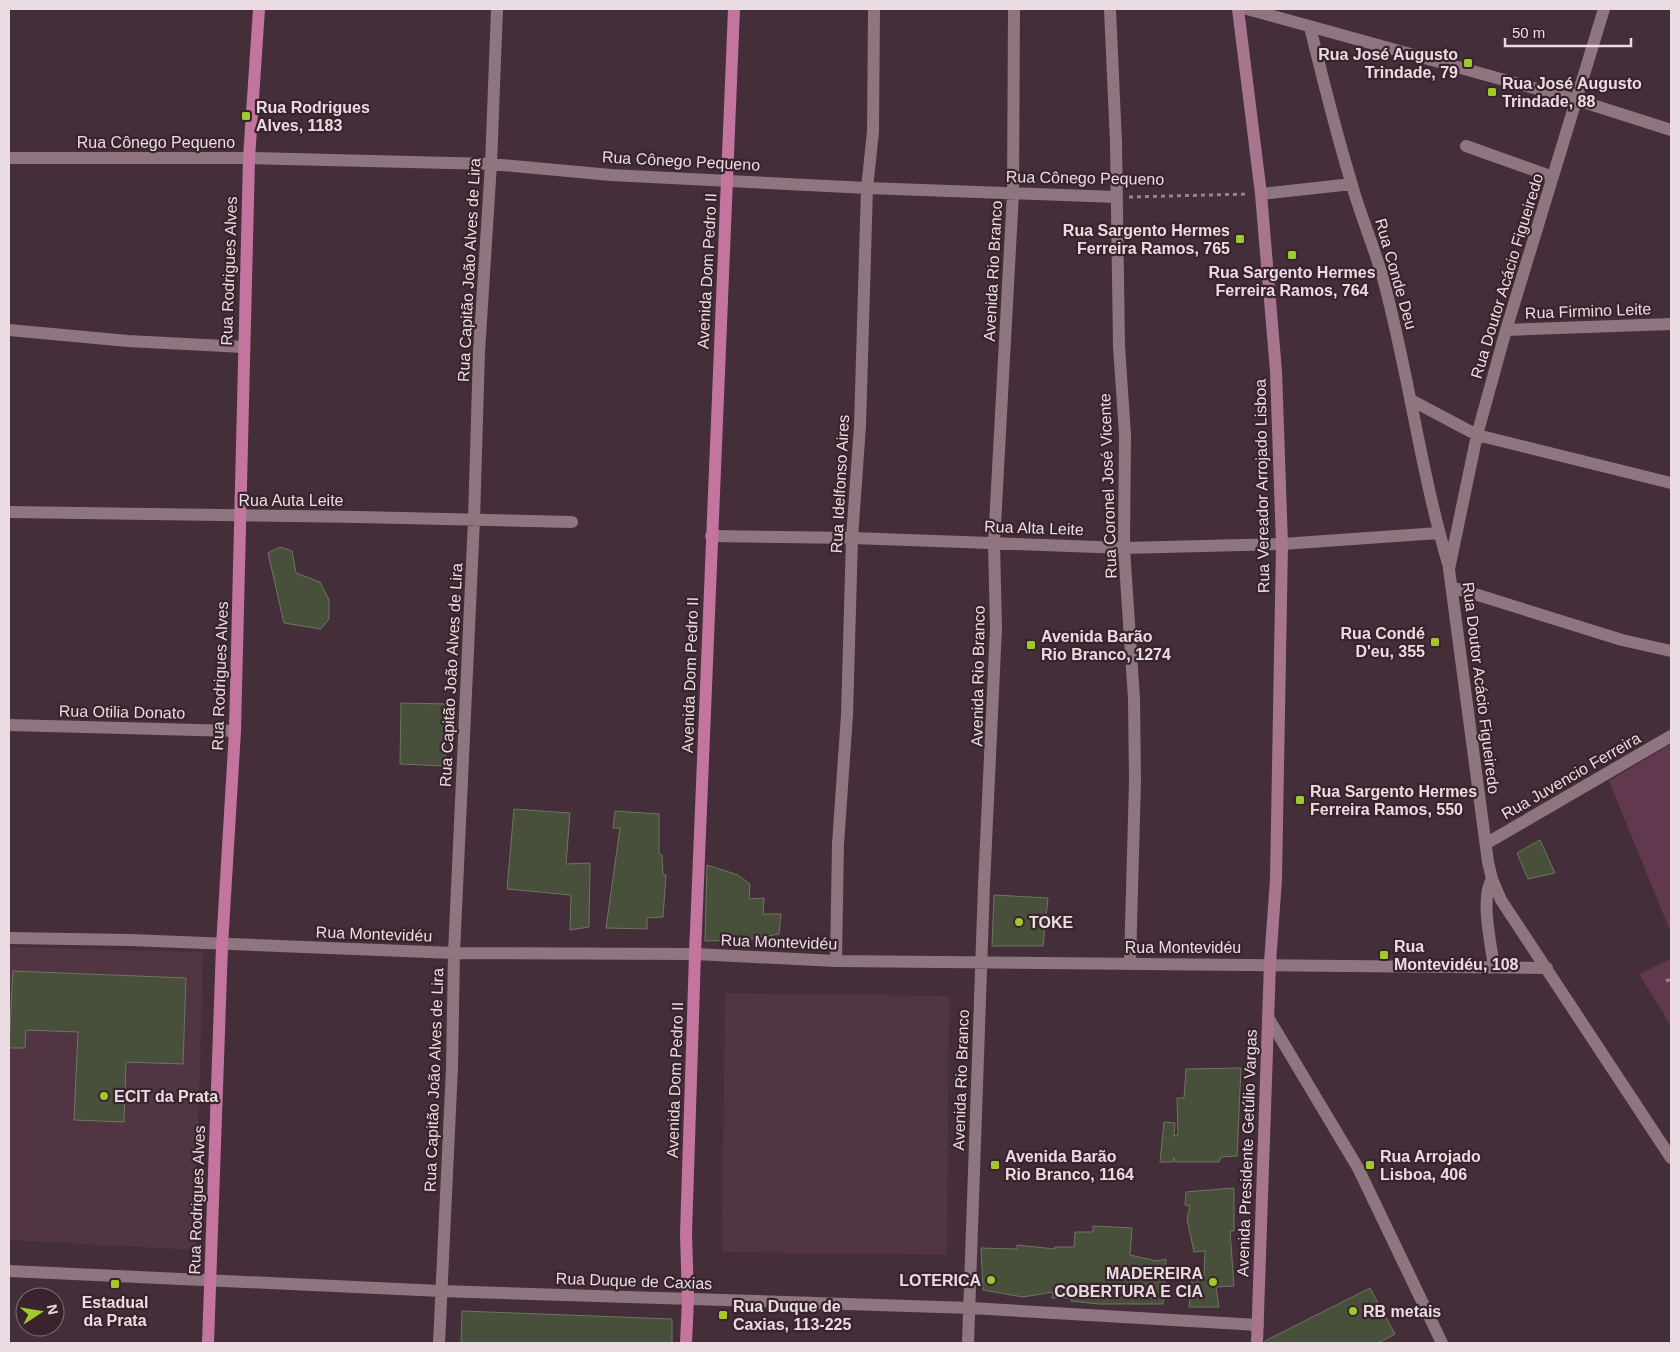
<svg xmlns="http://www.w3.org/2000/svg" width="1680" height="1352" font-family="Helvetica,sans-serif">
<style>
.built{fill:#513543}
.green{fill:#61384d}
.building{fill:#484f3a;stroke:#6e7660}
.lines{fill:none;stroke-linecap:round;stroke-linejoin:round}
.path{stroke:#96848d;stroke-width:3;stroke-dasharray:4 4;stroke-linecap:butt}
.minor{stroke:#8e7580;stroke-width:12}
.tertiary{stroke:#8e7580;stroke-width:12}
.secondary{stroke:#a8758f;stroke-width:12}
.primary{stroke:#c3759e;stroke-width:12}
.poi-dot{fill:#a0c92b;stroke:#39242e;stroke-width:2}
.labels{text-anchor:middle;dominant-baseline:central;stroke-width:4.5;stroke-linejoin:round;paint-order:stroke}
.poi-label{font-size:16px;font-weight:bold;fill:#eadce2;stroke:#39242e;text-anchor:start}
.street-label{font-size:16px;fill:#eadce2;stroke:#39242e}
</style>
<rect width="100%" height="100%" fill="#432e39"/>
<path class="built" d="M9,947L203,952L195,1250L9,1240Z
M725,993L949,996L947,1255L722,1252Z"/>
<path class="green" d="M1671,744V933L1609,781Z
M1671,959V1026L1639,974Z"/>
<path class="building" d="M280,547L292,551L296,573L320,582L329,600V619L321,629L284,623L268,553Z
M401,703L447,704L445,766L400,764Z
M514,809L570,813L566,864L590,863L589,927L570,930L571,895L507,889Z
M615,811L659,814V854L662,855L663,875H666L663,917L647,918V929L606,928L620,828H613Z
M1540,840L1555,873L1528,879L1517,853Z
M707,865L738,875L750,884L749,899L764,898L763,914H781L779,934L745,940L705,941Z
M994,895L1048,898L1043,946H992Z
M13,971L186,978L183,1064L126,1062L124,1122L74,1120L78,1032L26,1030L25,1048H9Z
M1241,1068L1237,1156L1221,1157L1219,1162H1175L1174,1158L1173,1162H1160L1164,1122L1175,1123L1174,1136L1178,1135L1177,1098H1184L1186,1069Z
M1234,1188V1231H1230L1234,1286L1216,1287L1219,1307H1189L1192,1279L1204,1278L1205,1251L1194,1252L1187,1219L1190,1206L1185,1205L1186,1192Z
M1093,1226L1132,1228L1130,1255L1157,1261L1166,1259L1163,1304H1099L1071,1301V1298H1052L1053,1292L1023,1297L983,1290L981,1248L1017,1249V1245L1055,1249V1247H1074L1075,1232H1093Z
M1370,1288L1395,1334L1378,1343H1265V1341Z
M462,1311L672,1319V1343H461Z"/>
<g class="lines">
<path class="path" d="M1129,197L1248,194
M1666,981L1671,979"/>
<path class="minor" d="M1110,9L1116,143L1119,346L1125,435L1124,548L1134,699L1135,781L1130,963
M1604,9L1506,330L1477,435L1449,569L1488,862L1492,879L1501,900L1671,1158
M1310,27C1323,80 1336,133 1352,185C1361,217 1375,249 1384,282C1409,376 1421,473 1449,567
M1466,146L1553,177
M9,158H249L491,164L611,175L867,188L1117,197
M1261,194L1352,184
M9,330L128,341L243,347
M1506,330L1671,324
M1411,400L1477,435L1671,483
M9,512L359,517L572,522
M711,536L852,538L1124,548L1282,544L1439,533
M1452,587L1622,640L1671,651
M9,725L235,731
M1487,843L1671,736
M1492,879C1480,898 1491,944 1494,967
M9,938L130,940L454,953L695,954L836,961L1547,968
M836,961L838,844L847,715L852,538L860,426L867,188L873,132L874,9
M1269,1019L1358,1168L1442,1343
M9,1271L441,1291L971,1308L1258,1325
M439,1343L452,1068L454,953L474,520L479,352L491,164L497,9
M968,1343L984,885L996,628L994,543L1013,193L1014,9"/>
<path class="tertiary" d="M1247,9L1577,100L1671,130"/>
<path class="secondary" d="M1238,9L1261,194L1276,371L1282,544L1276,879L1270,963L1257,1343"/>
<path class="primary" d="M208,1343L222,946L235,731L249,158L259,9
M686,1343L688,1299L686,1234L695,954L734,9"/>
</g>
<g class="poi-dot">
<rect x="1463" y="58" width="10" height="10" rx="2.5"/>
<rect x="1487" y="87" width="10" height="10" rx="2.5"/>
<rect x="241" y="111" width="10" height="10" rx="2.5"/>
<rect x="1235" y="234" width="10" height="10" rx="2.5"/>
<rect x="1287" y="250" width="10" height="10" rx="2.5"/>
<rect x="1430" y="637" width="10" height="10" rx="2.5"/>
<rect x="1026" y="640" width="10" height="10" rx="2.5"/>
<rect x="1295" y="795" width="10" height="10" rx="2.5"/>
<circle cx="1019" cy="922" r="5"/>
<rect x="1379" y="950" width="10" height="10" rx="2.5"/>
<circle cx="104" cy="1096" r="5"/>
<rect x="990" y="1160" width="10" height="10" rx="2.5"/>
<rect x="1365" y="1160" width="10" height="10" rx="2.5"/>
<circle cx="991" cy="1280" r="5"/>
<circle cx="1213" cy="1282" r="5"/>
<rect x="110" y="1279" width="10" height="10" rx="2.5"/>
<circle cx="1353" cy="1311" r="5"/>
<rect x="718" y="1310" width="10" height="10" rx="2.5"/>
</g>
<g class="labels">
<g class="poi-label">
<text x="1458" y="54" text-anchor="end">Rua José Augusto<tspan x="1458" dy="18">Trindade, 79</tspan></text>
<text x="1502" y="83">Rua José Augusto<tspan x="1502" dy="18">Trindade, 88</tspan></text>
<text x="256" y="107">Rua Rodrigues<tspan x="256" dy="18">Alves, 1183</tspan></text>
<text x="1230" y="230" text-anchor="end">Rua Sargento Hermes<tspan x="1230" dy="18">Ferreira Ramos, 765</tspan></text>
<text x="1292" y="272" text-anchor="middle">Rua Sargento Hermes<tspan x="1292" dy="18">Ferreira Ramos, 764</tspan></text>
<text x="1425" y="633" text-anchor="end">Rua Condé<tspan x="1425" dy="18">D'eu, 355</tspan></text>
<text x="1041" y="636">Avenida Barão<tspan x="1041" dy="18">Rio Branco, 1274</tspan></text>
<text x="1310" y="791">Rua Sargento Hermes<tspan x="1310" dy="18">Ferreira Ramos, 550</tspan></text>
<text x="1029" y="922">TOKE</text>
<text x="1394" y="946">Rua<tspan x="1394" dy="18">Montevidéu, 108</tspan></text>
<text x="114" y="1096">ECIT da Prata</text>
<text x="1005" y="1156">Avenida Barão<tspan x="1005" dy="18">Rio Branco, 1164</tspan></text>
<text x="1380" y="1156">Rua Arrojado<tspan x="1380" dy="18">Lisboa, 406</tspan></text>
<text x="1203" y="1273" text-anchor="end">MADEREIRA<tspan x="1203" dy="18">COBERTURA E CIA</tspan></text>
<text x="981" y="1280" text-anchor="end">LOTERICA</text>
<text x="115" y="1302" text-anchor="middle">Estadual<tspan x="115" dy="18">da Prata</tspan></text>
<text x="733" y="1306">Rua Duque de<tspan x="733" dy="18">Caxias, 113-225</tspan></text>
<text x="1363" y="1311">RB metais</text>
</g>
<g class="street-label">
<text x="156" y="142">Rua Cônego Pequeno</text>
<text transform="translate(681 161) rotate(3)">Rua Cônego Pequeno</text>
<text transform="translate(1085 178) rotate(1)">Rua Cônego Pequeno</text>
<text transform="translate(469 270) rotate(-87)">Rua Capitão João Alves de Lira</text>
<text transform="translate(229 271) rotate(-88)">Rua Rodrigues Alves</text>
<text transform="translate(707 271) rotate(-87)">Avenida Dom Pedro II</text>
<text transform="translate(993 271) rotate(-87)">Avenida Rio Branco</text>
<text transform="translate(1396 274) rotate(74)">Rua Conde Deu</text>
<text transform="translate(1507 276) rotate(-73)">Rua Doutor Acácio Figueiredo</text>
<text transform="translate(1588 311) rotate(-2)">Rua Firmino Leite</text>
<text transform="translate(840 484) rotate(-87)">Rua Idelfonso Aires</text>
<text transform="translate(1108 486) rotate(-92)">Rua Coronel José Vicente</text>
<text transform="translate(1262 486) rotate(-91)">Rua Vereador Arrojado Lisboa</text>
<text x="291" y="500">Rua Auta Leite</text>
<text transform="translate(1034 528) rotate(2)">Rua Alta Leite</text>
<text transform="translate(451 675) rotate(-87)">Rua Capitão João Alves de Lira</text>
<text transform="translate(690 675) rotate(-88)">Avenida Dom Pedro II</text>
<text transform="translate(220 676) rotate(-88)">Rua Rodrigues Alves</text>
<text transform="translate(978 676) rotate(-89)">Avenida Rio Branco</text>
<text transform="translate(1481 688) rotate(83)">Rua Doutor Acácio Figueiredo</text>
<text transform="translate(122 712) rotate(1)">Rua Otilia Donato</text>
<text transform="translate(1571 776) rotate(-30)">Rua Juvencio Ferreira</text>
<text transform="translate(374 934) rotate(2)">Rua Montevidéu</text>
<text transform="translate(779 942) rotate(2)">Rua Montevidéu</text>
<text x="1183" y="947">Rua Montevidéu</text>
<text transform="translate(434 1080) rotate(-88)">Rua Capitão João Alves de Lira</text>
<text transform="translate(675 1080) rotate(-88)">Avenida Dom Pedro II</text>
<text transform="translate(961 1080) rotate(-88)">Avenida Rio Branco</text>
<text transform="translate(1247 1153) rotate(-88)">Avenida Presidente Getúlio Vargas</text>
<text transform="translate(197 1200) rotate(-88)">Rua Rodrigues Alves</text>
<text transform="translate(634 1281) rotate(2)">Rua Duque de Caxias</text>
</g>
</g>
<rect width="1680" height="1352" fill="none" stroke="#eadce2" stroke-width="20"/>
<g transform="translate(40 1312) rotate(78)"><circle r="24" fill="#39242e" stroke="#806e76"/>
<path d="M0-4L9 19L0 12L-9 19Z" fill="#a0c92b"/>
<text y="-8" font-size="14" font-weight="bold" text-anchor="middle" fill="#eadce2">N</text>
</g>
<path d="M1505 38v8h126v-8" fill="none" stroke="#eadce2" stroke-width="2.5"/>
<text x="1512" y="38" font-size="15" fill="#eadce2" stroke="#39242e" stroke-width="4" paint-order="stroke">50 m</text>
</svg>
